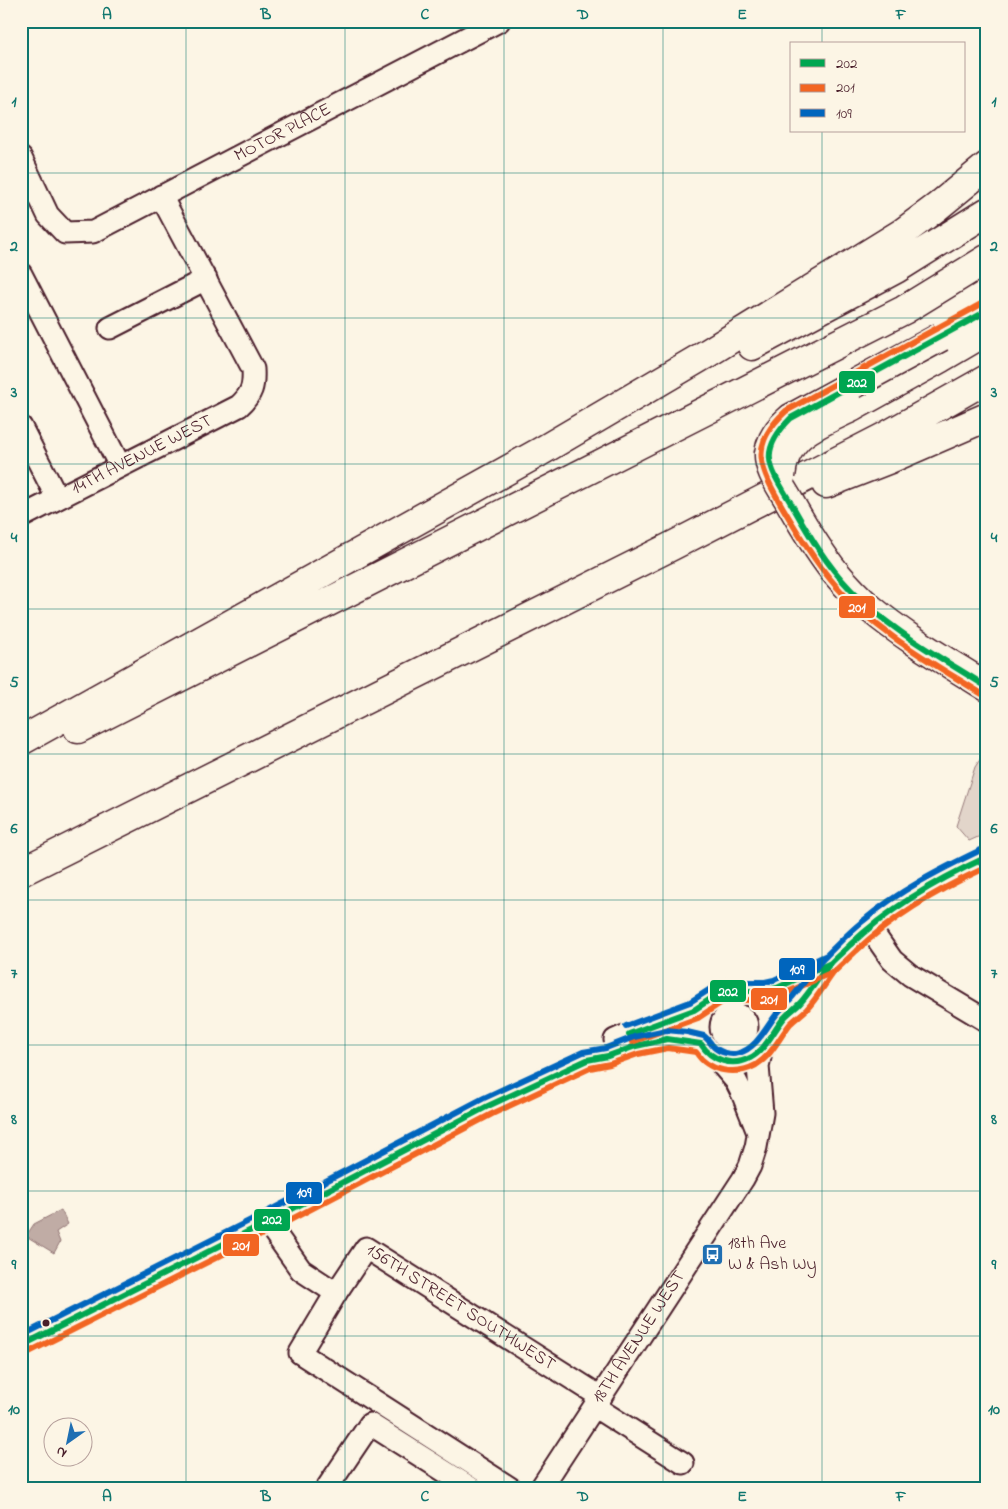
<svg xmlns="http://www.w3.org/2000/svg" width="1008" height="1509" font-family="'Indie Flower',sans-serif">
<style>
.green{fill:#e2d5ca;stroke:#967a7a}
.water{fill:#c0aca5;stroke:#917474}
.lines{fill:none;stroke-linecap:round;stroke-linejoin:round}
.minor-casing{stroke:#4a1f2b;stroke-width:25}
.highway-casing{stroke:#4a1f2b;stroke-width:31}
.minor{stroke:#fcf5e5;stroke-width:21}
.highway{stroke:#fcf5e5;stroke-width:28}
.highway-bridge-casing{stroke:#4a1f2b;stroke-width:31;stroke-linecap:butt}
.highway-bridge{stroke:#fcf5e5;stroke-width:28}
.bus-1-casing{stroke:#fcf5e5;stroke-width:10}
.bus-2-casing{stroke:#fcf5e5;stroke-width:10}
.bus-3-casing{stroke:#fcf5e5;stroke-width:10}
.bus-1{stroke:#00a651;stroke-width:6}
.bus-2{stroke:#f26522;stroke-width:6}
.bus-3{stroke:#0065bd;stroke-width:6}
.grid{fill:none;stroke:#0f766e;stroke-width:1;stroke-opacity:0.55}
.bus-dot{fill:#4a1f2b;stroke:#fcf5e5;stroke-width:2}
.labels{text-anchor:middle;dominant-baseline:central;stroke-width:5;stroke-linejoin:round;paint-order:stroke}
.street-label{font-size:18px;fill:#4a1f2b;stroke:#fcf5e5}
.poi-label{font-size:18px;fill:#4a1f2b;stroke:#fcf5e5;text-anchor:start}
.line-badge{stroke:#fcf5e5;stroke-width:2}
.badge-label{font-size:14px;text-anchor:middle;font-weight:bold;fill:#fff}
.neatline{fill:none;stroke:#0f766e;stroke-width:2}
.grid-label{font-size:16px;text-anchor:middle;font-weight:bold;fill:#0f766e}
</style>
<rect width="100%" height="100%" fill="#fcf5e5"/>
<filter id="ink" filterUnits="userSpaceOnUse"><feTurbulence type="fractalNoise" baseFrequency=".02" numOctaves="2"/><feDisplacementMap in="SourceGraphic" scale="10" xChannelSelector="R" yChannelSelector="G"/><feConvolveMatrix kernelMatrix="1 2 1 2 8 2 1 2 1" color-interpolation-filters="sRGB"/></filter>
<g filter="url(#ink)">
<path class="green" d="M987,749V833L969,841L956,826L975,767Z"/>
<path class="water" d="M61,1210L68,1224L56,1232L60,1242L54,1253L26,1236L34,1224Z"/>
<g class="lines">
<defs>
<g id="minor">
<path id="s1" d="M21,158L48,215L65,233L93,232L499,21"/>
<path d="M21,274L120,466"/>
<path d="M110,328L206,279"/>
<path d="M21,427L57,498"/>
<path id="s2" d="M21,517L239,406C252,394 254,386 253,369L161,196"/>
<path d="M869,927L892,960L910,975L987,1021"/>
<circle cx="734" cy="1027" r="36"/>
<path d="M741,991H766L777,988L824,967"/>
<path d="M615,1040C646,1026 679,1019 709,1001"/>
<path d="M768,1040L784,1018L801,1002L829,965L869,927L903,902L957,871L987,857"/>
<path d="M717,1059L736,1081L743,1095L757,1130"/>
<path d="M267,1222L301,1270L336,1293L300,1353L510,1488"/>
<path id="s3" d="M336,1293L366,1248L601,1397"/>
<path d="M21,1346L267,1222L488,1106L587,1060L608,1056L636,1046L667,1039L686,1041L701,1044"/>
<path d="M595,1407L683,1463"/>
<path d="M327,1488L370,1424L471,1488"/>
<path id="s4" d="M541,1488L743,1179L750,1166L756,1147L762,1113L758,1066L762,1049"/>
</g>
<path id="highway" d="M752,346L896,269L987,212
M851,408L941,358L987,331
M826,484L890,459L987,417
M834,571C846,585 858,598 871,609C907,639 948,662 987,687
M78,729L904,310L987,259
M21,741L538,453L703,356L902,233L937,207L987,166
M21,872L672,546L884,437L987,379"/>
</defs>
<use href="#minor" class="minor-casing"/>
<use href="#highway" class="highway-casing"/>
<use href="#minor" class="minor"/>
<use href="#highway" class="highway"/>
<defs>
<path id="highway-bridge" d="M781,477C784,433 817,425 851,408
M834,571C816,548 802,524 788,499C780,485 768,470 769,453C771,438 780,427 791,418L941,337"/>
</defs>
<use href="#highway-bridge" class="highway-bridge-casing"/>
<use href="#highway-bridge" class="highway-bridge"/>
<defs>
<path id="bus-1" d="M987,311L791,418C756,453 770,468 792,505C809,535 826,564 850,589C889,630 940,657 987,687
M629,1034L694,1010L718,994L728,991H766L777,988L831,963
M21,1346L267,1222L488,1106L587,1060L608,1056L636,1046L667,1039L701,1044C712,1061 732,1067 750,1058C766,1050 773,1031 784,1018C789,1012 796,1008 801,1002C811,991 818,978 828,966C835,958 843,952 850,945C890,907 937,880 987,857"/>
<path id="bus-2" d="M982,694C931,662 876,632 836,586C815,562 799,535 783,508C760,468 748,446 786,411L983,303
M632,1042L698,1018L722,1002L729,1000H767L779,996L835,971
M25,1354L271,1230L492,1114L590,1068L610,1064L638,1054L668,1048L696,1052C708,1072 736,1076 756,1065C772,1055 779,1038 790,1024C795,1019 802,1014 807,1009C817,998 825,984 834,972C841,965 849,958 856,951C894,915 939,889 987,867"/>
<path id="bus-3" d="M626,1026L690,1002L715,986L727,982H765L774,980L827,955
M21,1336L263,1214L484,1098L583,1052L606,1048L634,1037L666,1030L687,1032L704,1036C708,1039 709,1041 712,1045C718,1052 730,1056 739,1053C760,1047 768,1021 783,1007C799,992 809,973 824,958C837,945 849,932 863,921C898,891 941,869 983,849"/>
</defs>
<use href="#bus-1" class="bus-1-casing"/>
<use href="#bus-2" class="bus-2-casing"/>
<use href="#bus-3" class="bus-3-casing"/>
<use href="#bus-1" class="bus-1"/>
<use href="#bus-2" class="bus-2"/>
<use href="#bus-3" class="bus-3"/>
</g>
</g>
<path class="grid" d="M186,21V1488M345,21V1488M504,21V1488M663,21V1488M822,21V44M822,131V1488M21,173H987M21,318H987M21,464H987M21,609H987M21,754H987M21,900H987M21,1045H987M21,1191H987M21,1336H987"/>
<defs>
<symbol id="bus-square" viewBox="-11 -11 22 22"><rect x="-9" y="-9" width="18" height="18" rx="4" fill="#1f6fb2" stroke="#fcf5e5"/><path d="M-5-6H5V4H4V6H2V4H-2V6H-4V4H-5ZM-3.5-4V0h7V-4ZM-3.5 1.2v1.5H-2V1.2ZM2 1.2v1.5H3.5V1.2Z" fill="#fff"/></symbol>
</defs>
<g fill-rule="evenodd">
<use href="#bus-square" x="700" y="1242" width="25" height="25"/>
</g>
<circle class="bus-dot" cx="46" cy="1323" r="4.5"/>
<g class="labels">
<g class="street-label">
<text stroke="none"><textPath href="#s1" startOffset="330">MOTOR PLACE</textPath></text>
<text stroke="none"><textPath href="#s2" startOffset="136">14TH AVENUE WEST</textPath></text>
<text stroke="none"><textPath href="#s3" startOffset="166">156TH STREET SOUTHWEST</textPath></text>
<text stroke="none"><textPath href="#s4" startOffset="180">18TH AVENUE WEST</textPath></text>
</g>
<g class="poi-label">
<text x="728" y="1244">18th Ave<tspan x="728" dy="21">W &amp; Ash Wy</tspan></text>
</g>
</g>
<g class="line-badge">
<rect x="838" y="370" width="38" height="24" rx="5" fill="#00a651"/>
<rect x="838" y="595" width="38" height="24" rx="5" fill="#f26522"/>
<rect x="778" y="957" width="38" height="24" rx="5" fill="#0065bd"/>
<rect x="709" y="979" width="38" height="24" rx="5" fill="#00a651"/>
<rect x="750" y="987" width="38" height="24" rx="5" fill="#f26522"/>
<rect x="285" y="1181" width="38" height="24" rx="5" fill="#0065bd"/>
<rect x="253" y="1208" width="38" height="24" rx="5" fill="#00a651"/>
<rect x="222" y="1233" width="38" height="24" rx="5" fill="#f26522"/>
</g>
<g class="badge-label">
<text x="857" y="387">202</text>
<text x="857" y="612">201</text>
<text x="797" y="974">109</text>
<text x="728" y="996">202</text>
<text x="769" y="1004">201</text>
<text x="304" y="1197">109</text>
<text x="272" y="1224">202</text>
<text x="241" y="1250">201</text>
</g>
<rect width="1008" height="1509" fill="none" stroke="#fcf5e5" stroke-width="55"/>
<rect x="790" y="42" width="175" height="90" fill="#fcf5e5" stroke="#b59f9b"/>
<rect x="800" y="59" width="25" height="8" fill="#00a651" stroke="#b59f9b"/>
<text x="836" y="68" font-size="15" fill="#4a1f2b">202</text>
<rect x="800" y="84" width="25" height="8" fill="#f26522" stroke="#b59f9b"/>
<text x="836" y="92" font-size="15" fill="#4a1f2b">201</text>
<rect x="800" y="109" width="25" height="8" fill="#0065bd" stroke="#b59f9b"/>
<text x="836" y="118" font-size="15" fill="#4a1f2b">109</text>
<g transform="translate(68 1442) rotate(213)"><circle r="24" fill="#fcf5e5" stroke="#b59f9b"/>
<path d="M0-4L9 19L0 12L-9 19Z" fill="#1f6fb2"/>
<text y="-8" font-size="14" font-weight="bold" text-anchor="middle" fill="#4a1f2b">N</text>
</g>
<rect x="28" y="28" width="952" height="1454" class="neatline"/>
<g class="grid-label">
<text x="107" y="19">A</text>
<text x="266" y="19">B</text>
<text x="425" y="19">C</text>
<text x="583" y="19">D</text>
<text x="742" y="19">E</text>
<text x="901" y="19">F</text>
<text x="14" y="106">1</text>
<text x="994" y="106">1</text>
<text x="14" y="251">2</text>
<text x="994" y="251">2</text>
<text x="14" y="397">3</text>
<text x="994" y="397">3</text>
<text x="14" y="542">4</text>
<text x="994" y="542">4</text>
<text x="14" y="687">5</text>
<text x="994" y="687">5</text>
<text x="14" y="833">6</text>
<text x="994" y="833">6</text>
<text x="14" y="978">7</text>
<text x="994" y="978">7</text>
<text x="14" y="1124">8</text>
<text x="994" y="1124">8</text>
<text x="14" y="1269">9</text>
<text x="994" y="1269">9</text>
<text x="14" y="1414">10</text>
<text x="994" y="1414">10</text>
<text x="107" y="1501">A</text>
<text x="266" y="1501">B</text>
<text x="425" y="1501">C</text>
<text x="583" y="1501">D</text>
<text x="742" y="1501">E</text>
<text x="901" y="1501">F</text>
</g>
</svg>
